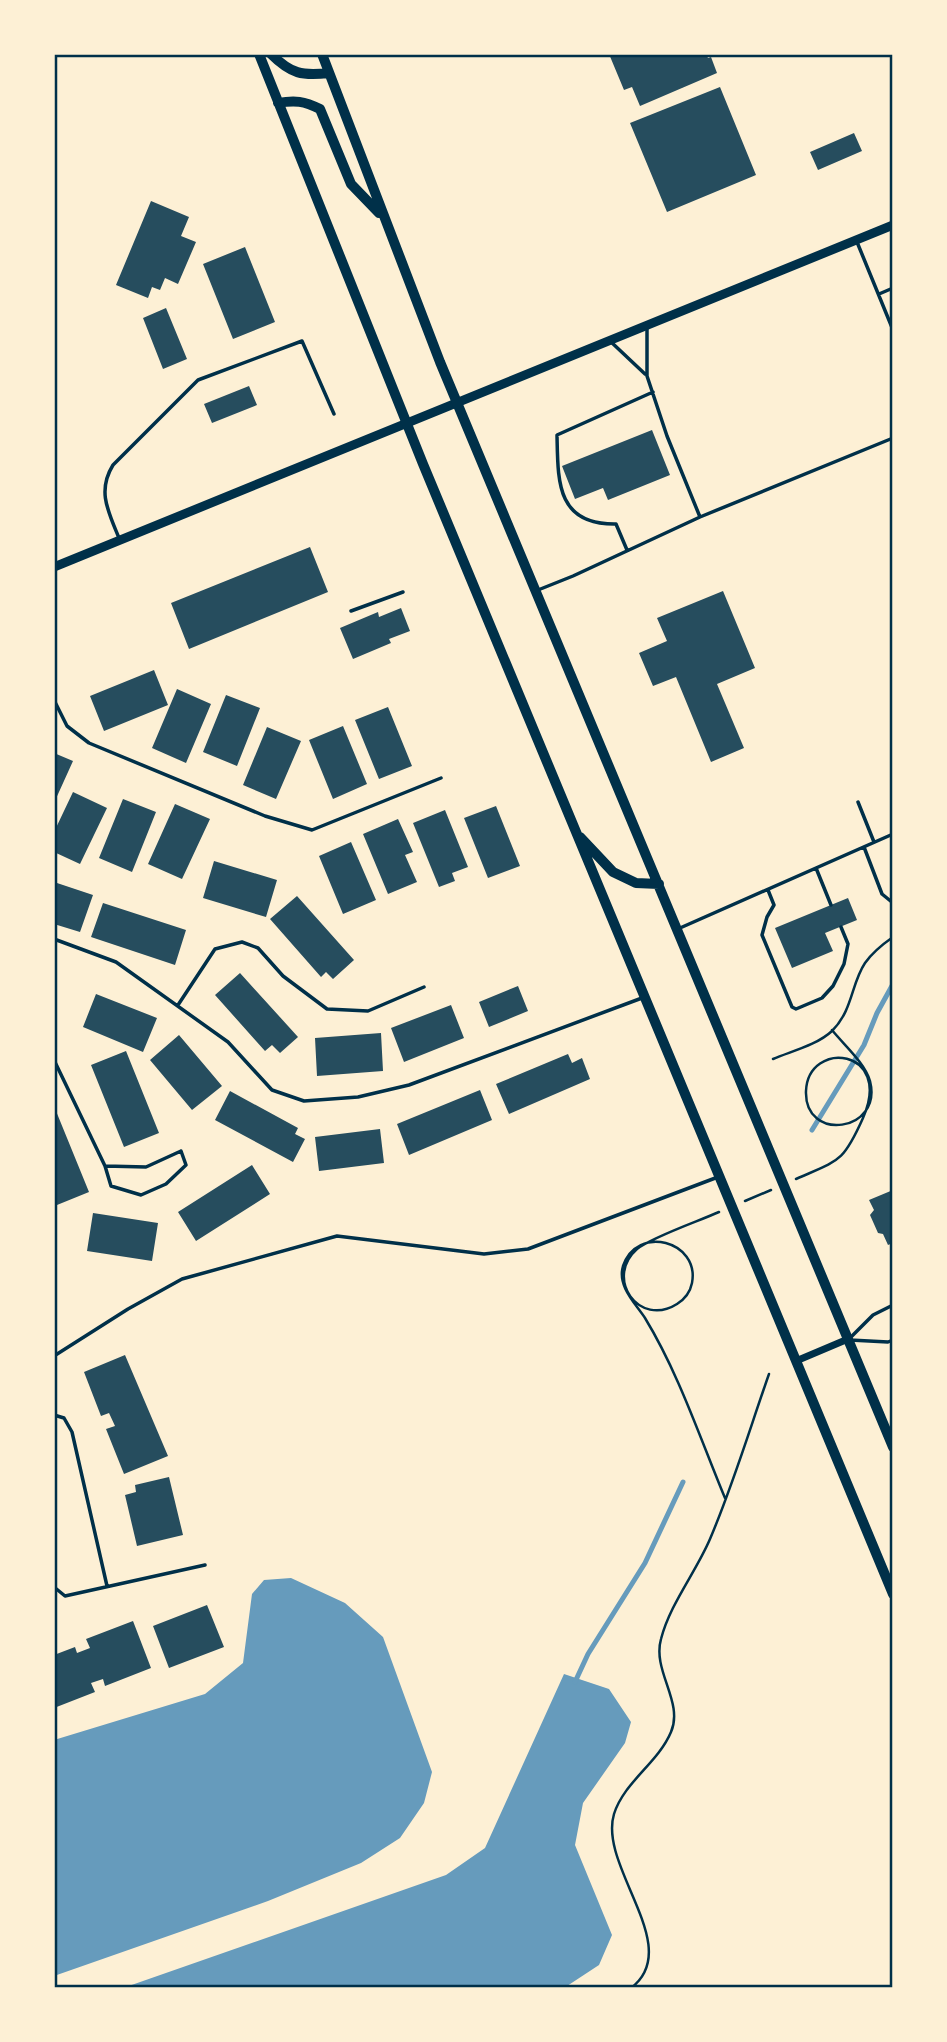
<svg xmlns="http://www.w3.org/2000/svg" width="947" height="2042" font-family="Ubuntu,sans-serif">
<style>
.water{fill:#669bbc}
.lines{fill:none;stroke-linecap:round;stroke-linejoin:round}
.stream{stroke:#669bbc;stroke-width:5}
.building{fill:#264d5e}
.path{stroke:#003049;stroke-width:2.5}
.service{stroke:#003049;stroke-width:3.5}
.minor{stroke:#003049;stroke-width:7}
.tertiary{stroke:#003049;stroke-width:9}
.trunk{stroke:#003049;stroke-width:10}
.neatline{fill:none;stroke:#003049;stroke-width:2.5}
</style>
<rect width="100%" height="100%" fill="#fdf0d5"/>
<path class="water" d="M291,1578L345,1603L383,1637L432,1772L424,1803L400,1838L361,1863L268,1901L54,1976V1740L205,1694L243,1663L252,1594L264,1580Z
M564,1674L609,1689L631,1722L625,1743L583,1803L575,1845L612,1935L599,1965L564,1988H123L446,1875L485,1848Z"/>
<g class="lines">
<path class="stream" d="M812,1130L864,1045L877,1013L893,984
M575,1682L588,1654L645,1563L683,1482"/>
</g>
<path class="building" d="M609,54H706L708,58L711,57L717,73L640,106L632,87L624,90Z
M720,87L756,175L667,212L630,123Z
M854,133L862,151L818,170L810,152Z
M151,201L189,217L181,236L196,242L178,284L165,278L160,290L152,287L148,298L116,285Z
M245,247L275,322L233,339L203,264Z
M166,308L187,359L163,369L143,318Z
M249,386L257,405L212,423L204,404Z
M652,430L670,475L608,500L603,488L575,499L562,466Z
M310,547L328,592L189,649L171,603Z
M723,591L755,668L717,684L744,748L711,762L676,677L653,686L639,653L667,641L657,618Z
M401,608L410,631L389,639L391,643L353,659L340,628L378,612L379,617Z
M154,670L168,705L104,731L90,696Z
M177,689L211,704L186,763L152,748Z
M226,695L260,708L237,766L203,752Z
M388,707L412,766L379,779L355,720Z
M343,726L367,784L333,799L309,740Z
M267,727L301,741L276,799L243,785Z
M54,753L73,761L54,803Z
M73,792L107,808L80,864L54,852V832Z
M123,799L156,812L132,872L99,858Z
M175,804L210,819L182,879L148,864Z
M496,806L520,866L488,878L464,818Z
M445,810L468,867L452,873L455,881L439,887L413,823Z
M398,819L413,852L405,855L417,882L388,894L363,834Z
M351,842L376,900L343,914L319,856Z
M214,861L277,880L266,917L203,898Z
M54,882L93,895L80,932L54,924Z
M297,896L354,960L333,979L326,972L321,977L270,919Z
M848,898L857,920L825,933L833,951L792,968L775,928Z
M103,903L186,930L175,965L91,937Z
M240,973L298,1037L280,1053L272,1045L265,1051L215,995Z
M518,986L528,1011L489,1027L479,1002Z
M96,994L157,1018L143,1052L83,1027Z
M451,1005L464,1038L404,1062L391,1028Z
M381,1033L383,1071L317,1076L315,1038Z
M179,1035L222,1086L192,1110L150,1060Z
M126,1051L159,1133L124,1147L91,1065Z
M568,1054L572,1063L582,1058L590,1079L509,1114L496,1084Z
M480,1090L492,1120L409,1155L397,1124Z
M230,1091L298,1128L295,1134L305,1139L293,1162L215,1120Z
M54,1111H56L89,1192L57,1205L54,1198Z
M380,1129L384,1163L319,1171L315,1137Z
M252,1165L270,1194L196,1241L178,1212Z
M893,1190V1243L888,1245L883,1234L878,1233L870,1215L874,1210L869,1200Z
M93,1213L158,1223L152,1261L87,1251Z
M125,1355L168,1456L124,1474L106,1429L115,1426L109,1413L101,1416L84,1372Z
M169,1477L183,1535L137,1546L125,1495L136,1492L135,1485Z
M207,1605L224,1647L169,1668L153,1626Z
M133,1621L151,1668L105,1686L103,1679L91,1683L95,1692L54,1708V1655L75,1647L77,1653L90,1648L86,1639Z"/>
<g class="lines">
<path class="path" d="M773,1059C792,1051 817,1045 832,1031C853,1010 851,984 865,963C872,953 883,944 893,937
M796,1179C839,1160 843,1163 863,1118C894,1048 808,1039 806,1091C804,1143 883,1132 870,1081C865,1063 844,1045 832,1030
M745,1201L771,1190
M719,1212C699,1221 652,1237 637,1249C604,1278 639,1328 677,1304C685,1299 690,1293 692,1283C700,1241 637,1224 623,1266C617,1286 635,1303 645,1318C679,1374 700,1438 725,1498
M631,1988C685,1947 598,1867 614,1814C624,1782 658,1763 671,1732C684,1702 652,1671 661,1639C670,1604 696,1572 710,1539C733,1485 750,1428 769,1374"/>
<path class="service" d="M857,242L893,330
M879,294L893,288
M647,326V376L667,436L700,517
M610,341L645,374
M119,538C108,511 97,491 113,465L198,380L302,341L334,414
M627,550L616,524C556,525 558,481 557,435L653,392
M538,590L573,576L700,517L893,438
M351,611L403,592
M54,700L67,726L89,743L265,816L312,830L441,778
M858,802L874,842
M864,847L882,894L893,903
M816,868L831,905
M768,890L774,905L767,917L762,935L792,1007L796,1009L822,998L833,986L844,964L848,944L841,927
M680,928L893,834
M54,939L116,962L228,1042L272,1090L304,1101L358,1097L409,1085L642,998
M178,1005L215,949L242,942L258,948L283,976L327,1009L368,1011L424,987
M54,1060L105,1166L111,1186L141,1195L166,1184L186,1165L181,1151L146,1167L105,1166
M850,1338L873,1315L893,1305
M850,1340L888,1342L893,1340
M54,1356L128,1309L182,1279L337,1236L484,1254L528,1249L718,1177
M54,1415L64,1418L72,1432L107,1586
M54,1587L65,1596L205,1565"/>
<path class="minor" d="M796,1361L848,1339"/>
<path class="tertiary" d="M54,567L893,225"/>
<path class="trunk" d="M259,54L423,464L893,1594
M271,54C291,74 302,76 329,73
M322,54L440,362L893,1447
M278,103C295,100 304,101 320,109L351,184L379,213
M580,837L613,872L636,883L659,884"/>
</g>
<rect width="947" height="2042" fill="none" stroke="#fdf0d5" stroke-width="112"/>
<rect x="56" y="56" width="835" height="1930" class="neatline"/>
</svg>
